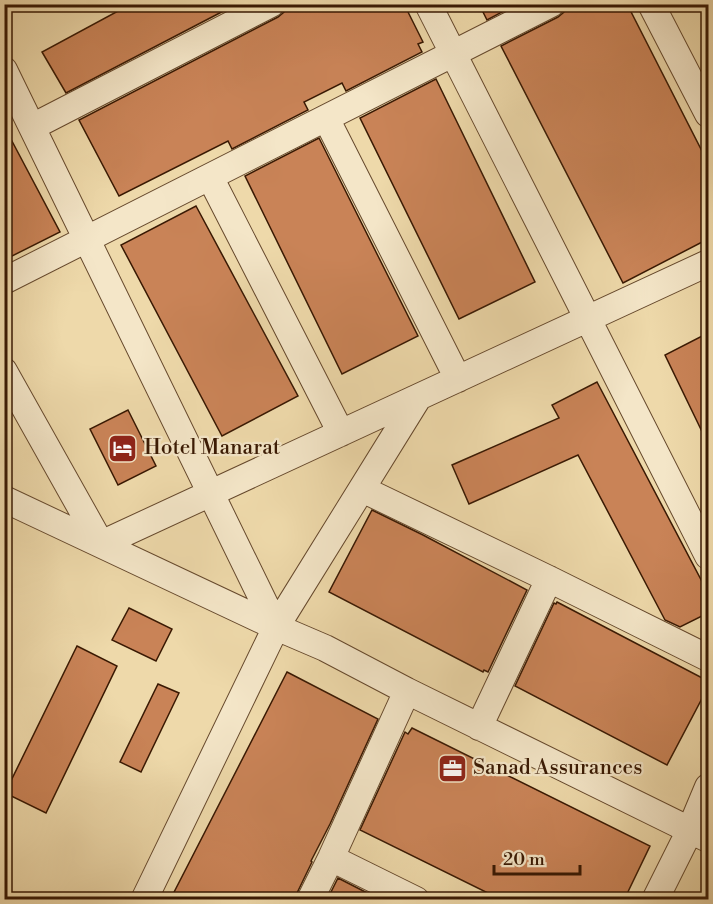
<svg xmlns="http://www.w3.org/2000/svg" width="713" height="904" font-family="'Libre Bodoni',serif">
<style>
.building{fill:#c98357;stroke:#391903;stroke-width:1.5}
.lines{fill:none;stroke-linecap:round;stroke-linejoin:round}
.minor-casing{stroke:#66492d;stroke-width:28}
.minor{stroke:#f4e6c8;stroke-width:26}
.labels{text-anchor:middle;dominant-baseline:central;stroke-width:4.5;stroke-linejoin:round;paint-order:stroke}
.poi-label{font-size:21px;fill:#391903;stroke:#f4e6c8;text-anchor:start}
</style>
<rect width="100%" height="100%" fill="#eed9aa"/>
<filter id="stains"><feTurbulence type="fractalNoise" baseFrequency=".00333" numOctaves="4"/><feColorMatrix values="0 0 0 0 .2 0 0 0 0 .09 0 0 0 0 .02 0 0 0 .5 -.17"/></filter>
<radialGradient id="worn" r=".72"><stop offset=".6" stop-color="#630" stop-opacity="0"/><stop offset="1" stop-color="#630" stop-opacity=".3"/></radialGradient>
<path class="building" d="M131,4H237L66,93L42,52Z
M286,4H404L423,42L418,44L422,52L346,91L342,83L304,102L308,110L232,149L228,141L119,196L79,120L278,17L284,12Z
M479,4H517L487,20Z
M566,4H627L708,163V239L623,283L501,46L558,17L564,12Z
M436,79L535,282L459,319L360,118Z
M4,126L60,232L4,260Z
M319,138L418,336L342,374L245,176Z
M196,206L298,396L222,436L121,245Z
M708,333V444L665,355Z
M597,382L708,593V613L680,627L665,620L578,455L469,504L452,465L559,418L552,405Z
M128,410L156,466L118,485L90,429Z
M372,510L423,535L527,590L488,672L484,670L483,672L329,592Z
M557,602L708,681V687L667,765L515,686L554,603L556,604Z
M129,608L172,629L156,661L112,640Z
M77,646L117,666L46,813L5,793Z
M287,672L378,719L330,824L311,861L312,862L297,893L295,900H170Z
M158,684L179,693L141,772L120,762Z
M412,728L650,846L624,900H502L360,830L405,732L408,734Z
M338,878L381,900H327Z"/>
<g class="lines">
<defs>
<path id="minor" d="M428,4L708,556
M651,4L708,114
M4,70L276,627
M326,118L458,379
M32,127L271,4
M210,177L341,433
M4,281L551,4
M4,371L101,544L708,263
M362,489L549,579L708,658
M4,499L276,627L325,648L407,691L708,839
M479,727L549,579
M331,858L416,900
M144,900L276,627L418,398
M310,900L331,858L407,691
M655,900L690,830L708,787"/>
</defs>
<use href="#minor" class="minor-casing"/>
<use href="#minor" class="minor"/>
</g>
<defs>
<symbol id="hotel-square" viewBox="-11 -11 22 22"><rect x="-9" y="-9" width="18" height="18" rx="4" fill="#8f2418" stroke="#f4e6c8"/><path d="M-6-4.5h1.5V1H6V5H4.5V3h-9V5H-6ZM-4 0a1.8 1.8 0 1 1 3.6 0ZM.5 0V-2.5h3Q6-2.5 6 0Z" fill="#fff"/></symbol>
<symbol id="office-square" viewBox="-11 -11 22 22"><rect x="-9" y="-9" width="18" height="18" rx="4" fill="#8f2418" stroke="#f4e6c8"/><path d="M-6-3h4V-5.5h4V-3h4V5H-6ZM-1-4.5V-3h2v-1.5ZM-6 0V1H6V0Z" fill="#fff"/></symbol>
</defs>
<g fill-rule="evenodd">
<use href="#hotel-square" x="106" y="432" width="33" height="33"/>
<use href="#office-square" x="436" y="752" width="33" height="33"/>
</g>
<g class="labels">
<g class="poi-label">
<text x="144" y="448">Hotel Manarat</text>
<text x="473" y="768">Sanad Assurances</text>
</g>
</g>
<rect width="713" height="904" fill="none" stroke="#eed9aa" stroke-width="24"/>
<rect x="6" y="6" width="701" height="892" fill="none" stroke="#391903" stroke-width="3"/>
<rect x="12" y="12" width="689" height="880" fill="none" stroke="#391903" stroke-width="1.5"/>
<path d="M494 865v9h86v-9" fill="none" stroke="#391903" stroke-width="3"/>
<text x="503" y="865" font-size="18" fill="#391903" stroke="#f4e6c8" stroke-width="4.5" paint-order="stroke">20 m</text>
<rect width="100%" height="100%" filter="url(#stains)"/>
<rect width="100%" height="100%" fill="url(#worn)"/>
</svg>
